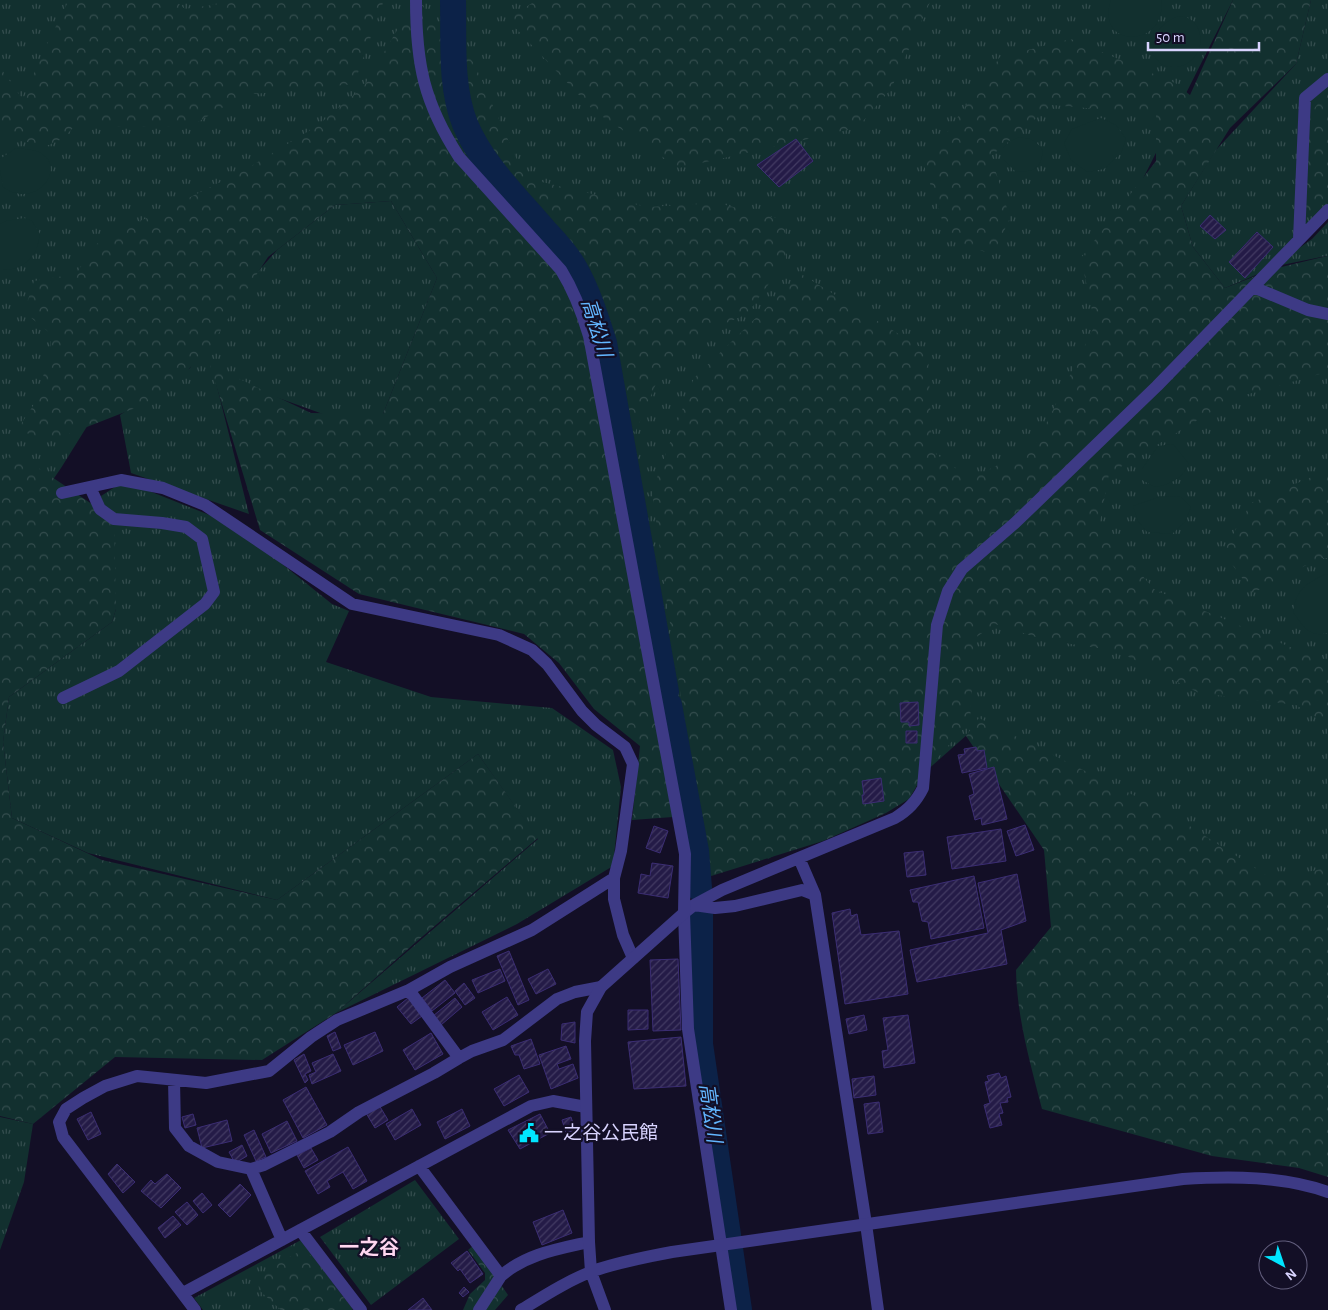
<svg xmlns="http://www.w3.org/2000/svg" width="1328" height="1310" font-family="'Alegreya Sans','Noto Sans JP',sans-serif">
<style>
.grass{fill:url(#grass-tufts)}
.forest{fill:url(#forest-crowns)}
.pitch{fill:#12302f}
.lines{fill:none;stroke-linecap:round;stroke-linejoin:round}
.river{stroke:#0c2248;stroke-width:26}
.building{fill:url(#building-hatch);stroke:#3b2d73}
.minor{stroke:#3d3a85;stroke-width:12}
.tertiary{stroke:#3d3a85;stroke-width:12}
.labels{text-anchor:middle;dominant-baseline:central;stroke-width:4.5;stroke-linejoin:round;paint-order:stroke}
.poi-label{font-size:19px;fill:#d9d4ff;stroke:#130f26;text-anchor:start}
.water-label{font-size:20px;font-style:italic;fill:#62b6ff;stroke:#130f26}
.neighbourhood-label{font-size:20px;font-weight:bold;fill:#ffd6f0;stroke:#130f26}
</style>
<defs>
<pattern id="grass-tufts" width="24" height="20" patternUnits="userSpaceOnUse" patternTransform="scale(1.25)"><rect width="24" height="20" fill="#12302f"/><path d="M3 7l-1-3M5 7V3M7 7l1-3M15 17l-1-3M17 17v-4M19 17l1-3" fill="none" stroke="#344d4e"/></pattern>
<pattern id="forest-crowns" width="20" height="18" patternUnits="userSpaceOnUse" patternTransform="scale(1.25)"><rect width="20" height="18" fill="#12302f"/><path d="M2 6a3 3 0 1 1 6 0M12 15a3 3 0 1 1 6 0" fill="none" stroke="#344d4e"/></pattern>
<pattern id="building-hatch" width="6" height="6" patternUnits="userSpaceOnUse" patternTransform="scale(1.25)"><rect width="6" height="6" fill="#241b47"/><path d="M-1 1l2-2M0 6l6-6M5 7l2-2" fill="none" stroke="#433b63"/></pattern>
</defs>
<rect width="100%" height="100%" fill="#130f26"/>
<path class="grass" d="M0,0H1233L1100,264L1328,311V927L968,734L925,772L768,859L689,749L669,705L584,486L391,134L163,305L61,468L0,557Z
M1311,0H1328V207L1275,265L1312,239L1328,222V257L1326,256L1272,267L1270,269L1225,288L1193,247L1181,206L1215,151L1296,64Z
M391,201L437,278L383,414H323L214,375L249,514L131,473L120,415L190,368L229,304L277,250L335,205Z
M124,481L232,524L332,604L349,611L326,662L431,697L552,708L613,750L621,787L613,866L517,924L336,1013L538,839L478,754L277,900L88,853L12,818L3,742L9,697L112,622L116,609L101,496Z
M0,1117L33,1124L24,1182L0,1250Z
M415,1180L459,1239L371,1305L320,1237Z
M301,1240L353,1310H203L194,1298Z"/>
<path class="forest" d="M69,0H174L185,9L246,0H384L354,84L244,95L191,126L122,127L79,122L62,139L44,147L4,135L0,139V67L23,100L42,54Z
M415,0H417L474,63L525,178L647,207L718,203L785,220L786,260L747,314L701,334L665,363L624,458L627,536L673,817L632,820L640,746L594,709L559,663L524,634L359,594L260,530L210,365L311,413L383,414L437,278L391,201L335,205L268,257L209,348L179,379L143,405L51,441L17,430L33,406L51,353V334L24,312L34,281L76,274L95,245L120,229L152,216L243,171L317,126L364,86Z
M537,0H931L891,89L857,128L679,168L594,111L507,19Z
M1233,0H1311L1296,64L1230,128L1181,206L1193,247L1225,288L1273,269L1327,256L1328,257V370L1320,374L1234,398L1109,474L1099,527L1155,590L1328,663V725L1296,705L1199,693L1117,651L1045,640L995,624L975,638L970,721L925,772L909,799L886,813L823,841L708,877L667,603L652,491L694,378L801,274L928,352L932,451L970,479L1035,446L1095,325L1081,258L1156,161V114L1052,105L991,156L1010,218L993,255L948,238L924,165L1000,57L1071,39L1175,83L1190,95Z
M1328,90V198L1300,223L1304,122Z
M12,450L114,519L116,609L112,622L9,697L3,742L12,818L102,860L277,900L478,754L538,838L416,942L336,1013L262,1060L115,1057L33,1124L0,1116V467Z
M1328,470V558H1320L1253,593L1223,552L1251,503Z
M979,718L1171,814L1275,881L1328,867V1177L1299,1168L1212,1156L1042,1109C1030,1062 1017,1018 1016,970L1051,927L1044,850L966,736Z
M474,1245L508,1295L495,1310H463L470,1294L485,1280V1273L468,1250Z
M305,1249L352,1308V1310H281L259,1290L258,1280L277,1263Z"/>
<path class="pitch" d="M1111,0H1161C1168,49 1094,49 1111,0Z
M1179,16C1207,17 1209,61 1177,67C1171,67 1166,67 1161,64C1158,61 1156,58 1153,55C1152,35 1160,23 1179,16Z
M1101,118L1116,125L1126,139L1121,153L1104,169L1087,172L1071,160L1064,143L1072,129Z
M1017,138C1030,137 1036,140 1043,151C1040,170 1035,171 1016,172L1003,159V148L1009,142Z
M16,148C23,149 32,149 39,152C69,167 36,211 3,187L0,170V159Z
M24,218L32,221L40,234C39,239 38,245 36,250C29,264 15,271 0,270V224L6,221Z
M1173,444L1189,464C1181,479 1172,484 1155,487L1142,480V469L1158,446Z
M1180,496L1191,507L1185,522L1172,534L1147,532L1138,521L1133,506L1159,497Z
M1325,574L1328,575V633C1309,638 1303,626 1293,612C1297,588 1305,585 1325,574Z"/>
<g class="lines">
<path class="river" d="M453,0C454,41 450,86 465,124C482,165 516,197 544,230C555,242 567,254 575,269C588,292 596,318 604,343L666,692
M669,705L696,851L699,888
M700,914V1044L739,1310"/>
</g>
<path class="building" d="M796,139L813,161L779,187L757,165Z
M1210,215L1226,230L1215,239L1200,226Z
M1257,232L1273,247L1245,278L1229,262Z
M918,702L919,725L909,726V722H901L900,703Z
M906,731H917V743H906Z
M976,747L977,751L984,750L987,768L962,773L958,755L965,754L964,749Z
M994,767L1007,819L982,825L981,818L975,820L969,796L974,794L969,774Z
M881,778L884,801L863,804L862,795H864L862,781Z
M1025,825L1034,850L1016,856L1007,831Z
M654,826L668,831L660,853L646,848Z
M1001,829L1006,861L952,869L947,837Z
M923,851L926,875L907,877L904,853Z
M652,863L673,866L668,898L638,893L641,874L650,876Z
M1017,874L1026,921L1001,930L1007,964L917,982L910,950L988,933L978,883Z
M974,876L984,928L931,939L928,922L922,921L918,902H913L910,890Z
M850,909L851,916L857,914L861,935L899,931L908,994L845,1004L832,913Z
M509,951L529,1000L518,1005L497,956Z
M678,959L681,1030L653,1031L650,960Z
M500,969L505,981L478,993L472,980Z
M548,969L556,984L536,994L528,979Z
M445,980L455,993L432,1011L422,998Z
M464,983L475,998L465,1005L455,991Z
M507,997L518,1015L493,1030L482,1012Z
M408,998L422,1016L411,1024L397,1007Z
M455,998L462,1007L441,1025L433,1016Z
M628,1010H648V1029L628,1030Z
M864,1015L867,1030L849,1034L846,1019Z
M908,1015L915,1063L884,1068L882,1051L888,1050L883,1018Z
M575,1022V1043L561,1040L562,1024Z
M335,1032L341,1048L333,1051L327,1036Z
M375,1032L383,1051L353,1065L344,1045Z
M431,1033L443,1054L415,1070L403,1050Z
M681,1037L686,1086L634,1089L628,1042Z
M531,1039L540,1064L524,1069L519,1055H515L511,1046Z
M566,1046L571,1059L557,1064L559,1069L573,1064L578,1078L551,1089L539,1055Z
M304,1054L311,1071L305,1074L308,1080L305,1083L294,1060Z
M333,1054L341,1071L312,1084L309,1075L316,1072L312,1063Z
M999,1073L1001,1078L1006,1076L1011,1097L1007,1098L1008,1102L1000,1103L1003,1113L999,1114L1002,1125L990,1128L984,1105L990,1103L985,1082L989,1081L987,1076Z
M519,1075L529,1092L504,1106L494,1089Z
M874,1076L876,1095L854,1098L852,1079Z
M306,1087L327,1125L303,1138L283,1100Z
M879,1102L883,1132L868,1134L864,1104Z
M379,1105L388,1120L375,1128L366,1113Z
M412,1109L421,1125L395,1140L386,1124Z
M462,1109L470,1126L445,1139L437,1122Z
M91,1112L101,1134L88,1140L77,1119Z
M193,1114L196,1125L185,1128L182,1117Z
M540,1114L550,1133L520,1149L508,1130Z
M571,1117L575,1130L566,1133L562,1120Z
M227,1120L232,1141L202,1148L197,1128Z
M287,1121L297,1141L271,1153L262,1134Z
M254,1130L266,1157L256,1161L244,1135Z
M242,1145L247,1156L235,1163L229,1152Z
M348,1147L367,1181L353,1189L343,1172L327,1181L330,1187L318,1194L305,1171Z
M311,1148L318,1160L304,1168L297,1155Z
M117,1164L135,1182L123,1193L108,1174Z
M167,1174L181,1188L161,1208L141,1191L151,1180L155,1184Z
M240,1184L251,1195L230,1217L218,1205Z
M202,1193L212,1205L203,1213L193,1201Z
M187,1202L198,1215L187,1225L175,1212Z
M563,1210L572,1233L542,1245L533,1222Z
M173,1216L181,1225L165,1238L158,1228Z
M467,1251L483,1274L470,1283L460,1269L458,1271L451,1263Z
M464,1287L469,1292L463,1297L459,1293Z
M423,1298L432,1310H408Z"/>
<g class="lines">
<path class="minor" d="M1299,239L1305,98L1328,79
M1253,287L1308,310L1328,314
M62,493L121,480L163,488L205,505L352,604L499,635L532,650L547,664L582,711L596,725L625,747L633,764L621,851L614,878V899L623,935L633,958
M63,698L119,671L205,604L214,592L202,539L186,527L162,523L114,519L100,509L90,487
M799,858L815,895L866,1224L878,1310
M694,905L715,908L735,906L802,890L815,895
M409,990L450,967L532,930L614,878
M174,1080L175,1128L189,1146L218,1162L251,1169L282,1240
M419,1166L501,1276C526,1254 558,1249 589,1242
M251,1169L264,1165L330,1132L359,1112L434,1073L459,1058L472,1051L503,1040L557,999L575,992L601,987
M300,1230L361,1310
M183,1293L531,1106L553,1101L586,1107
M195,1310L63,1137L59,1122L66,1109L83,1098L105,1086L137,1076L206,1083L269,1071L311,1037L337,1020L409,990L459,1058
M479,1310L501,1276
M731,1310L688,1029L684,913L694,905L722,890L895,818C908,810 916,802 923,788L937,625L948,591L962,569L1015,523L1157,386L1328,210"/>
<path class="tertiary" d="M416,0C416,64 424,103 459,157L561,270C574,291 582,312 589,336L685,854L684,913L601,987L587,1012L585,1041L589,1242L591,1272L605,1310
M521,1310C544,1296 567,1281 593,1271C619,1262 645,1257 672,1252L1183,1179C1232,1176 1282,1176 1328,1192"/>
</g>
<defs>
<symbol id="civic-bare" viewBox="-9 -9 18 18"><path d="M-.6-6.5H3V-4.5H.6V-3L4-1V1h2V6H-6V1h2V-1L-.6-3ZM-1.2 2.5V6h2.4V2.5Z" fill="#00e5ff" stroke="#130f26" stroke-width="2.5" paint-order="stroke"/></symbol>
</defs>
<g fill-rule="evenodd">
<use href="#civic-bare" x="515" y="1119" width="28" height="28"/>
</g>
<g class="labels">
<g class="poi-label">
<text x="544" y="1133">一之谷公民館</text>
</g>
<g class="water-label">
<text transform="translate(596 328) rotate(73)">高松川</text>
<text transform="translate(710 1113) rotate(82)">高松川</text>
</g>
<g class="neighbourhood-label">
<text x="369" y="1248">一之谷</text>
</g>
</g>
<g transform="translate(1283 1265) rotate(140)"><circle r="24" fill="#130f26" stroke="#625e7d"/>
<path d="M0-4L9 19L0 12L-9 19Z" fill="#00e5ff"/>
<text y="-8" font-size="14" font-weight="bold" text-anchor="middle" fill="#d9d4ff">N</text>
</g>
<path d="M1148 42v8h111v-8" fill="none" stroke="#d9d4ff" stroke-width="2.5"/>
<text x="1156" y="42" font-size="15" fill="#d9d4ff" stroke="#130f26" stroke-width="4" paint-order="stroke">50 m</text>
</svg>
